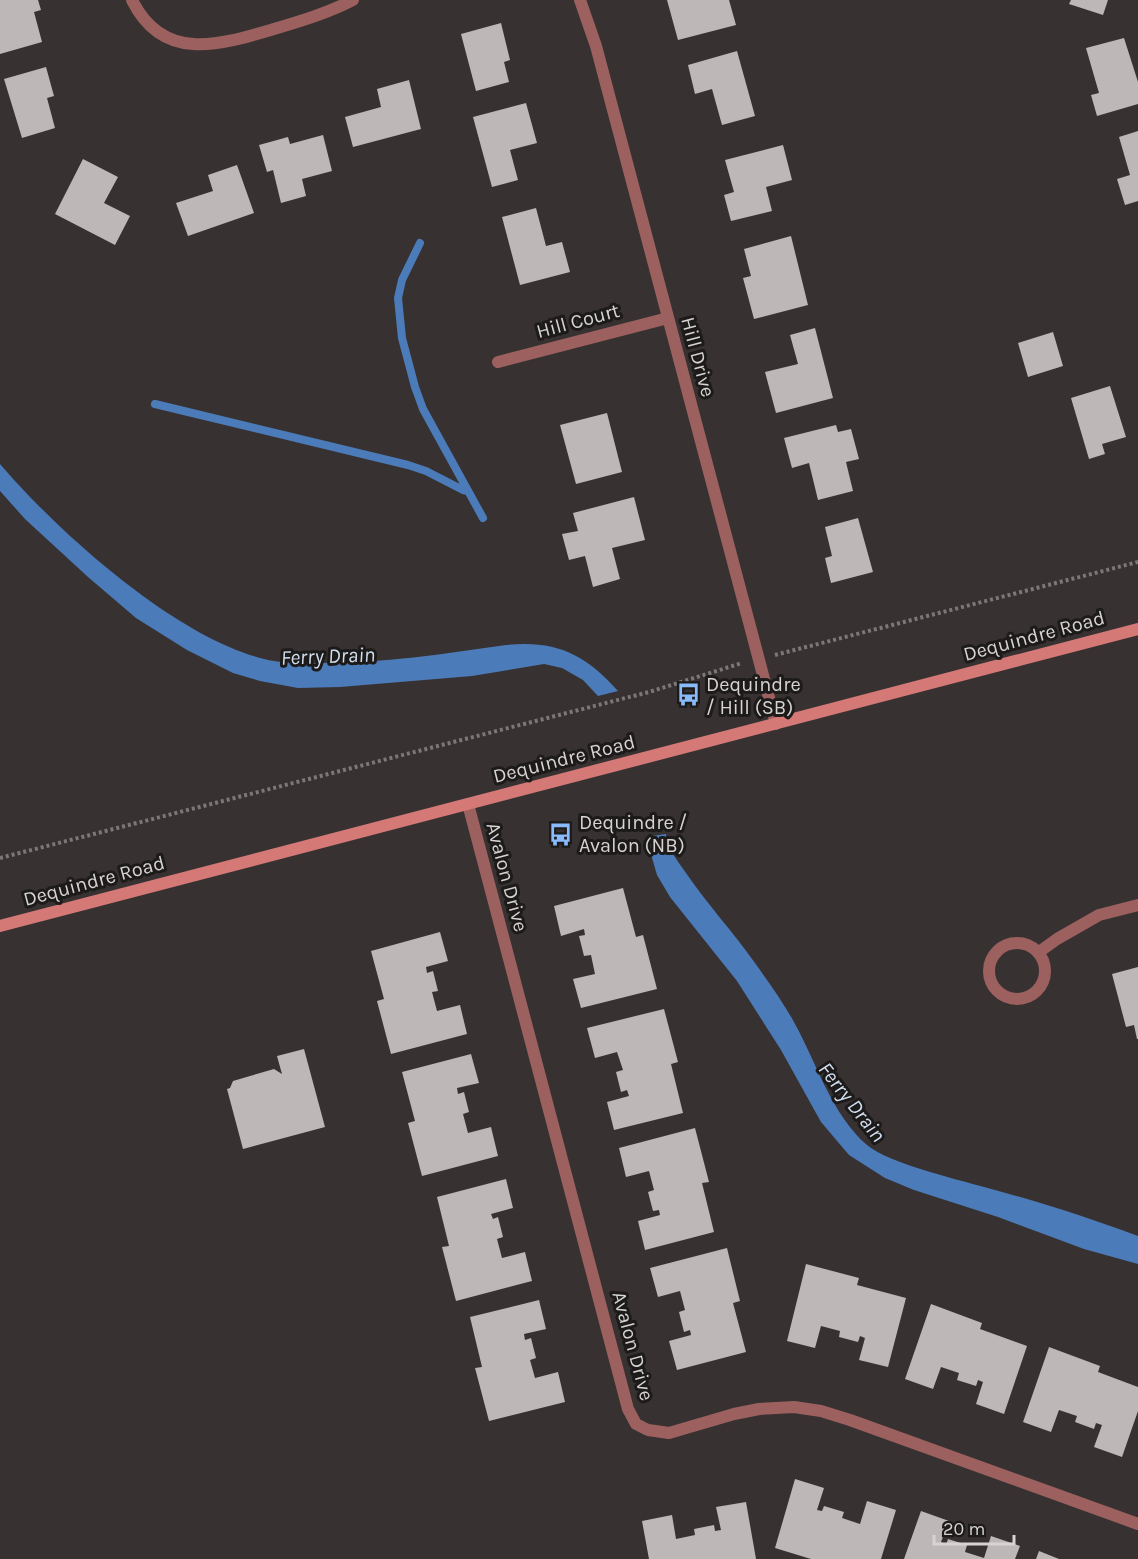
<svg xmlns="http://www.w3.org/2000/svg" width="1138" height="1559" font-family="Karla,sans-serif">
<style>
.water{fill:#4c7bba}
.lines{fill:none;stroke-linecap:round;stroke-linejoin:round}
.stream{stroke:#4c7bba;stroke-width:8}
.building{fill:#beb7b7}
.path{stroke:#7c7877;stroke-width:4;stroke-dasharray:3 3;stroke-linecap:butt}
.minor{stroke:#9c615f;stroke-width:12}
.secondary{stroke:#d57977;stroke-width:12}
.labels{text-anchor:middle;dominant-baseline:central;stroke-width:6;stroke-linejoin:round;paint-order:stroke}
.street-label{font-size:20px;fill:#d7d3d3;stroke:#1d1a1a}
.poi-label{font-size:20px;fill:#d7d3d3;stroke:#1d1a1a;text-anchor:start}
.water-label{font-size:21px;font-style:italic;fill:#d1deef;stroke:#1d1a1a}
</style>
<rect width="100%" height="100%" fill="#373231"/>
<path class="water" d="M0,464C59,533 183,645 274,661C289,664 305,663 320,663C383,663 444,654 506,645C556,640 585,654 618,691L598,696L583,680L562,668L544,664L472,676L340,687L298,688L260,681L233,673L187,650L136,618L88,577L25,519L0,491Z
M666,834C670,853 676,858 686,873C708,905 733,932 755,963C769,983 784,1003 795,1024C817,1064 832,1115 867,1145C889,1164 964,1181 995,1190C1043,1203 1092,1219 1138,1236V1264L1084,1249L998,1217L914,1190L885,1178L849,1155L821,1122L781,1050L737,981L670,897L657,875L646,837Z"/>
<g class="lines">
<path class="stream" d="M420,243L402,280L398,298L402,338L415,387L423,409L483,518
M155,404L408,465L426,471L463,490L468,491"/>
</g>
<path class="building" d="M0,0H38L41,10L34,12L42,42L0,54Z
M667,0H729L736,25L678,40Z
M1071,0H1108L1103,15L1069,4Z
M501,23L510,60L504,62L509,82L476,91L461,34Z
M1124,38L1138,82V104L1097,116L1091,95L1099,93L1086,48Z
M737,51L755,116L722,125L712,89L695,94L688,65Z
M46,67L54,96L47,98L55,128L22,138L4,79Z
M409,80L421,129L353,147L345,117L381,107L377,89Z
M526,103L537,143L510,150L518,180L492,187L473,117Z
M1138,131V201L1125,205L1117,179L1130,175L1119,137Z
M323,135L332,171L302,179L306,196L281,203L273,170L267,172L259,145L288,137L290,144Z
M783,145L792,180L766,187L772,211L731,221L724,195L734,192L725,160Z
M83,159L118,177L104,203L130,216L115,245L55,214Z
M237,165L254,213L188,236L176,203L213,191L208,175Z
M536,208L546,246L562,242L570,272L520,285L502,217Z
M791,236L808,305L754,319L743,278L751,276L744,249Z
M815,328L833,398L776,413L765,372L798,364L790,335Z
M1053,332L1063,366L1028,377L1018,343Z
M1110,386L1126,437L1102,444L1105,454L1089,459L1071,398Z
M607,413L622,472L576,484L560,425Z
M836,425L838,432L851,429L859,459L846,462L853,491L818,500L809,463L792,468L784,438Z
M634,497L645,540L612,548L620,579L593,587L585,556L569,560L562,534L578,531L573,513Z
M858,518L873,572L831,583L825,558L832,556L825,527Z
M623,888L636,937L643,935L657,989L581,1008L573,979L595,974L591,955L584,956L579,936L585,935L584,929L561,936L554,906Z
M440,932L448,961L426,967L427,973L433,971L438,991L432,992L437,1011L460,1005L467,1034L391,1054L377,1001L384,999L371,951Z
M1138,967V1039H1137L1134,1025L1126,1027L1112,974Z
M664,1009L678,1062L671,1064L683,1113L614,1130L607,1102L629,1096L627,1090L621,1092L616,1072L623,1070L617,1052L595,1058L587,1028Z
M304,1049L325,1127L243,1149L227,1089L230,1088L233,1081L274,1069L282,1074L277,1056Z
M471,1054L479,1083L457,1088L458,1094L464,1092L469,1112L463,1114L468,1133L491,1127L498,1156L422,1176L408,1123L415,1121L402,1072Z
M695,1128L709,1182L702,1183L714,1232L645,1250L638,1221L660,1215L659,1210L653,1211L648,1192L654,1190L649,1171L626,1177L619,1148Z
M506,1179L513,1208L491,1214L493,1219L498,1217L503,1237L497,1239L502,1258L525,1252L532,1281L456,1301L442,1247L449,1246L437,1197Z
M727,1248L740,1301L733,1303L746,1352L677,1370L669,1341L691,1335L690,1330L684,1332L679,1312L685,1310L680,1291L658,1297L650,1268Z
M806,1264L859,1278L857,1285L906,1298L888,1367L859,1360L865,1338L860,1336L858,1342L839,1337L840,1331L821,1326L815,1348L787,1341Z
M539,1300L546,1329L524,1334L525,1340L531,1338L536,1358L530,1360L535,1378L558,1372L565,1402L489,1421L475,1368L482,1367L470,1317Z
M931,1304L982,1323L980,1329L1027,1346L1004,1414L976,1404L983,1382L978,1380L976,1386L957,1380L959,1373L941,1367L933,1389L905,1379Z
M1049,1347L1100,1366L1098,1372L1138,1387V1411L1122,1457L1094,1447L1102,1425L1096,1423L1094,1429L1075,1422L1077,1416L1059,1410L1051,1432L1023,1422Z
M795,1479L824,1488L817,1510L822,1511L824,1506L844,1512L842,1518L860,1524L867,1501L896,1510L881,1559H811L775,1548Z
M746,1502L756,1559H649L642,1521L672,1515L676,1539L695,1535L694,1529L714,1525L715,1531L721,1530L716,1507Z
M921,1511L949,1521L941,1542L946,1545L948,1539L967,1545L965,1552L984,1558L991,1536L1020,1546L1015,1559H904Z
M1039,1551L1059,1559H1036Z"/>
<g class="lines">
<path class="path" d="M775,655L1138,562
M0,858L649,692L742,663"/>
<path class="minor" d="M132,0C163,63 220,45 274,29C301,21 328,13 353,0
M580,0L596,46L776,724
M498,362L668,318
M468,804L628,1409L636,1424L648,1430L669,1433L734,1414L759,1409L794,1407L821,1411L850,1420L1138,1524
M989 971a28 28 0 1 1 56 0a28 28 0 1 1-56 0Z
M1039,952L1057,939L1099,915L1138,905"/>
<path class="secondary" d="M0,926L1138,629"/>
</g>
<defs>
<symbol id="bus-bare" viewBox="-9 -9 18 18"><path d="M-5-6H5V4H4V6H2V4H-2V6H-4V4H-5ZM-3.5-4V0h7V-4ZM-3.5 1.2v1.5H-2V1.2ZM2 1.2v1.5H3.5V1.2Z" fill="#89bafc" stroke="#1d1a1a" stroke-width="2.5" paint-order="stroke"/></symbol>
</defs>
<g fill-rule="evenodd">
<use href="#bus-bare" x="672" y="678" width="33" height="33"/>
<use href="#bus-bare" x="544" y="818" width="33" height="33"/>
</g>
<g class="labels">
<g class="street-label">
<text transform="translate(578 321) rotate(-15)">Hill Court</text>
<text transform="translate(698 357) rotate(75)">Hill Drive</text>
<text transform="translate(1034 636) rotate(-15)">Dequindre Road</text>
<text transform="translate(564 759) rotate(-14)">Dequindre Road</text>
<text transform="translate(507 877) rotate(75)">Avalon Drive</text>
<text transform="translate(94 881) rotate(-15)">Dequindre Road</text>
<text transform="translate(633 1346) rotate(75)">Avalon Drive</text>
</g>
<g class="poi-label">
<text x="706" y="684">Dequindre<tspan x="706" dy="23">/ Hill (SB)</tspan></text>
<text x="579" y="822">Dequindre /<tspan x="579" dy="23">Avalon (NB)</tspan></text>
</g>
<g class="water-label">
<text transform="translate(328 656) rotate(-2)">Ferry Drain</text>
<text transform="translate(852 1102) rotate(52)">Ferry Drain</text>
</g>
</g>
<path d="M934 1535v9h80v-9" fill="none" stroke="#d7d3d3" stroke-width="3"/>
<text x="943" y="1535" font-size="18" fill="#d7d3d3" stroke="#1d1a1a" stroke-width="4.5" paint-order="stroke">20 m</text>
</svg>
